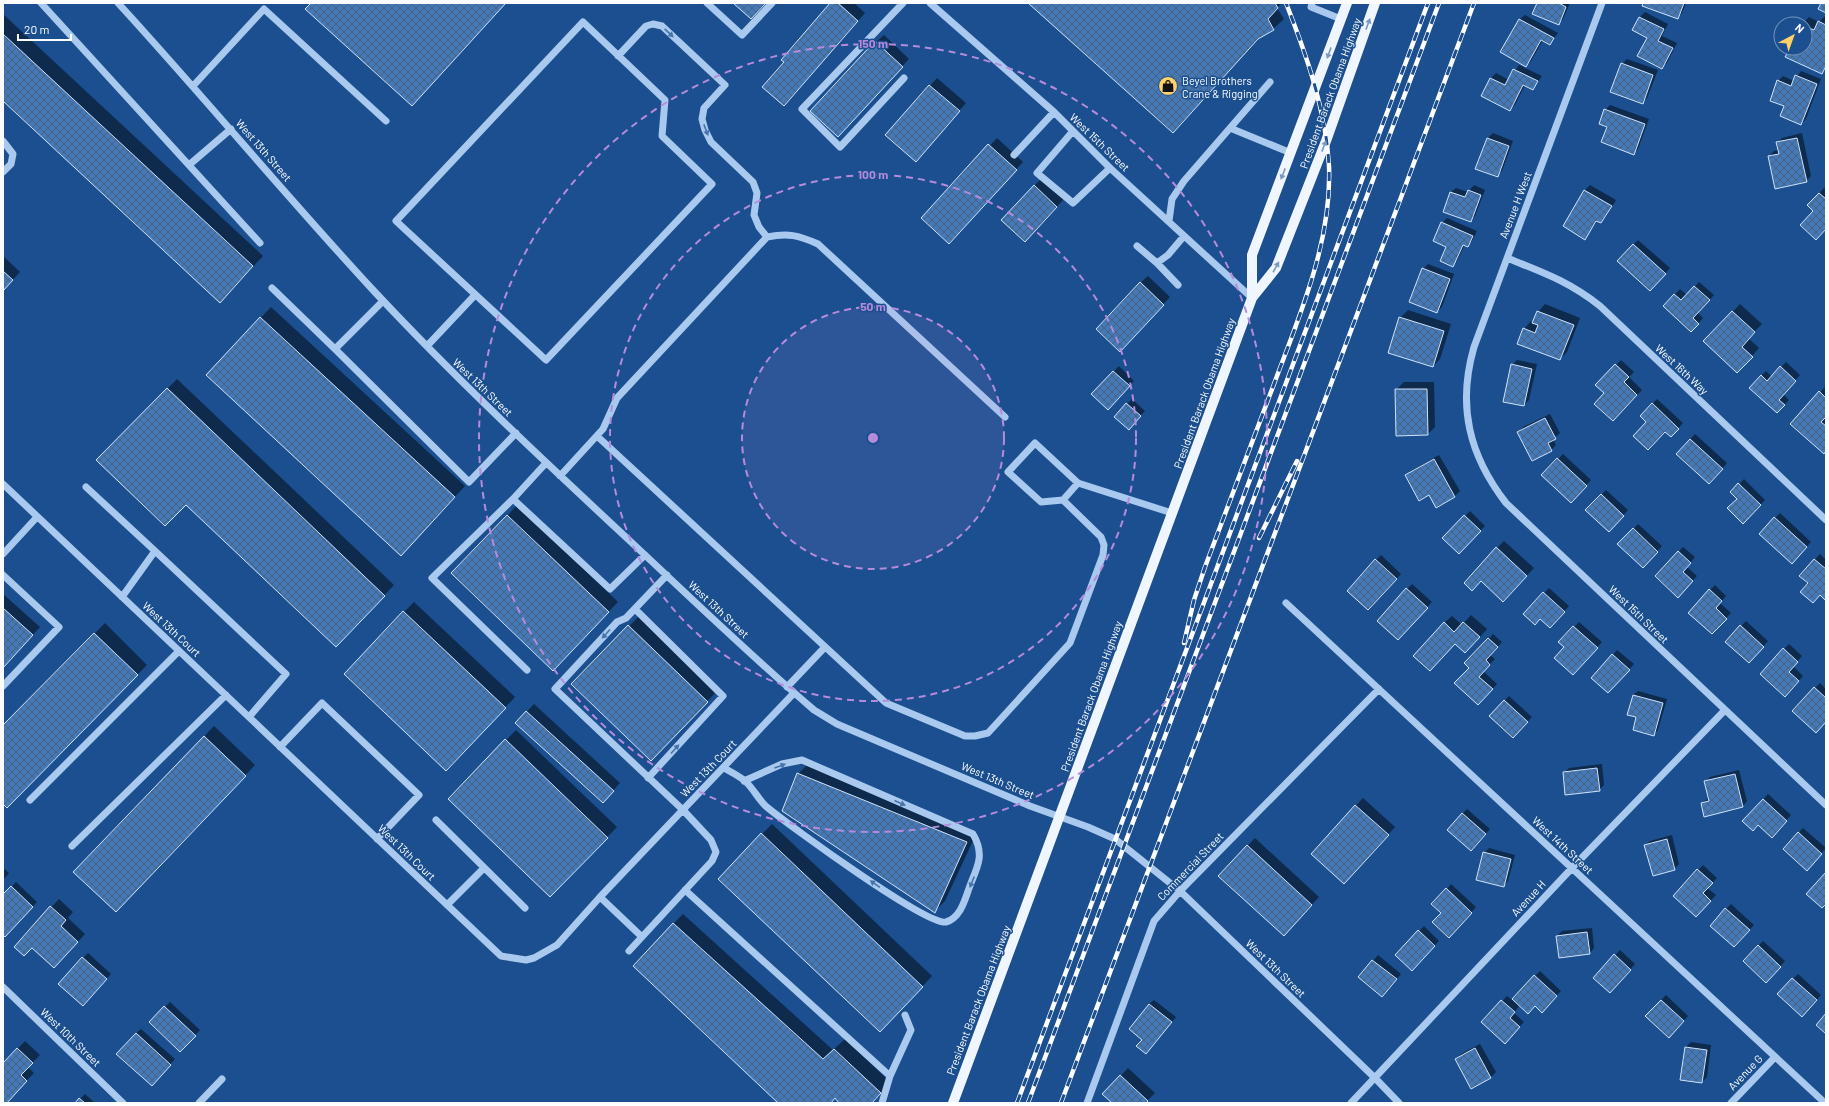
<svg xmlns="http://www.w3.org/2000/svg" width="1829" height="1106" font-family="Barlow,sans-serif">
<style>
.shadow{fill:#0007}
.building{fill:url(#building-cross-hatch);stroke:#cfe3fa}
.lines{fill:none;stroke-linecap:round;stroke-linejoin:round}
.minor{stroke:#a9c9ee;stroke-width:7}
.major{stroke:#f0f6ff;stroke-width:10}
.rail-casing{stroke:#fff;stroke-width:4.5}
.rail{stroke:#1b4f8f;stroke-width:3;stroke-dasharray:9;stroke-linecap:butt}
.oneway{fill:#7b9ac1}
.oneway2{fill:#4674ac}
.ring{fill:none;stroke:#b68bdc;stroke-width:2;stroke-dasharray:7 5}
.labels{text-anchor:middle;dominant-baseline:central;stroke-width:3;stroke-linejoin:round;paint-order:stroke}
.poi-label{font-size:11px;fill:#fff;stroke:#1b4f8f;text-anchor:start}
.street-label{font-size:11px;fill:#fff;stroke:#1b4f8f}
.centre{fill:#b68bdc;stroke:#1b4f8f;stroke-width:2}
.ring-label{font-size:12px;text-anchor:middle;font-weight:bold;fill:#b68bdc;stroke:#1b4f8f;stroke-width:3;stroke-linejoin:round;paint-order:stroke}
</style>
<defs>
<pattern id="building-cross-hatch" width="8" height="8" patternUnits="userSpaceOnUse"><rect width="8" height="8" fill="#4478b7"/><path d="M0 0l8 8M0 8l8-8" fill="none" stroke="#486282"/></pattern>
</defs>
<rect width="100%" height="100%" fill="#1b4f8f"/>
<path class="shadow" d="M832,3H854L865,13L791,97L786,62Z
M1030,3H1282L1277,8L1284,19L1273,29L1260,37L1173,132Z
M1538,3H1570L1563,19L1558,24Z
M1644,3H1686L1682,13L1678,18Z
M1645,12L1668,24L1662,36L1677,43L1667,63L1662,67L1648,38L1633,30L1640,17Z
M3,14L263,256L230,291L3,100Z
M1525,15L1558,33L1549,44L1543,40L1531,61L1526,66L1502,52L1520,19Z
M1826,15V69L1822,73L1791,48H1805V24H1802L1809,17L1819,22Z
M884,35L909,59L845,128L876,42Z
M1627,59L1658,70L1647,98L1642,103L1622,64Z
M1519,65L1542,76L1533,89L1525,85L1515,105L1510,110L1482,96L1491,78L1496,73L1509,80Z
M1801,71L1821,79L1806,119L1801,124L1785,106L1778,81L1783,76L1794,81Z
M937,78L966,103L923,153L887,135Z
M1610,105L1649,119L1638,149L1633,154L1608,126L1605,110Z
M1493,133L1513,141L1502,171L1497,176L1477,168L1488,138Z
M1802,133L1811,176L1806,181L1769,156L1774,151L1779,150L1777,143L1782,138Z
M997,138L1023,162L956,235L922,218Z
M1042,178L1064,199L1032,233L1034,186Z
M1474,185L1485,190L1475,216L1471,221L1444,211L1451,192L1456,188L1468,192Z
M1590,185L1616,200L1606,217L1601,222L1598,220L1585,238L1564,226L1585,190Z
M1824,188L1826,190V228L1809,205Z
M1447,218L1477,231L1472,241L1467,246L1465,244L1457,261L1452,266L1442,223Z
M1638,240L1670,268L1655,285L1633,245Z
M3,256L20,272L3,290Z
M1428,264L1454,274L1442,307L1437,312L1423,269Z
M1148,276L1170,297L1127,343L1140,283Z
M1699,282L1714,295L1698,313L1703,318L1696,326L1664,306L1680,289L1687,295Z
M1545,304L1580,318L1567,352L1560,359L1524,329L1531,321L1534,322L1538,312Z
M1740,304L1762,324L1748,338L1759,348L1745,364L1705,341Z
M271,307L465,486L411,544L207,375Z
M1408,310L1451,324L1440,359L1433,366L1400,318Z
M1517,360L1537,364L1529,400L1524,405L1512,365Z
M1621,360L1634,372L1629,377L1642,390L1613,420L1605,393L1596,385Z
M1786,362L1800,375L1783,394L1789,400L1777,412L1761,376L1766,371L1772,377Z
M1119,366L1134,381L1108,408L1093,394Z
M177,379L394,585L346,636L186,503L98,460Z
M1404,382H1434L1435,427L1428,434L1396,390Z
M1826,386V450L1791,424Z
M1132,399L1145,411L1133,423L1127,404Z
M1657,399L1683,423L1676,431H1665L1648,422L1641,416Z
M1550,414L1560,433L1553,439L1556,445L1551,450L1519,432L1523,427Z
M1695,434L1727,463L1714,478L1677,454Z
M1563,454L1591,480L1571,501L1543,475Z
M1439,455L1460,491L1455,496L1436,506L1429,494L1406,475L1411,471Z
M1744,479L1765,500L1743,522L1738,499L1732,492Z
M1606,490L1628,510L1609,531L1587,510Z
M517,505L618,602L563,659L507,516Z
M1470,511L1485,526L1459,552L1444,538Z
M1780,513L1811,542L1797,558L1775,518Z
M1638,524L1662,546L1643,567L1619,544Z
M1504,541L1534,568L1511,593L1497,548Z
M1683,547L1695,557L1687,567L1697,576L1683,591L1656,576Z
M1820,554L1826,560V600L1800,576Z
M1381,555L1401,574L1373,604L1376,560Z
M1412,584L1432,602L1402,634L1407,589Z
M1715,585L1726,596L1720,603L1731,613L1712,633L1710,590Z
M1549,588L1569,606L1550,627L1540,618L1524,614Z
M3,594L40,627L3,667Z
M414,602L515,697L456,760L404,612Z
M1471,615L1487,629L1473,645L1455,643L1430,670L1444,623L1452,616L1462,625Z
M639,616L717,691L661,750L573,684Z
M1746,621L1768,641L1754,657L1741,626Z
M1579,622L1602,642L1578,669L1565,647L1560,642Z
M105,623L147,665L7,806L3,803V726Z
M1493,634L1502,642L1490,655L1495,659L1483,671L1497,684L1478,704L1470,667L1466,663Z
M1789,644L1802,656L1793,666L1803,676L1790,691L1784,649Z
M1617,650L1634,664L1613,687V655Z
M1820,683L1826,689V721L1815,688Z
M1638,691L1667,699L1658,730L1653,735L1638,717L1633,695Z
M1509,696L1532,717L1513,737L1490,716Z
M534,704L620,783L610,794L516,723Z
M214,726L255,765L126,901L75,872Z
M516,730L617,827L560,886L450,799Z
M808,764L977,832L945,901L935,911L798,774Z
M1602,764L1604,785L1599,790L1564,773L1569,768Z
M1739,770L1747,801L1743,806L1702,803L1709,798L1705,782L1710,777Z
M1768,794L1791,815L1776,832L1758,824L1744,821Z
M1363,798L1395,827L1352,875L1312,853Z
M1467,809L1490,829L1476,845L1462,814Z
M772,824L932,976L890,1021L762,834Z
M1803,828L1826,848L1811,864L1798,833Z
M1672,835L1679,864L1674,869L1645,846L1650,841Z
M1255,838L1319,897L1291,927L1219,876Z
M1489,848L1515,855L1508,881L1503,886L1484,853Z
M1703,865L1717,878L1707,888L1716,895L1701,911L1698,870Z
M3,868L9,873L3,880Z
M16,882L37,902L5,936L3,934V895Z
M1451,884L1476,907L1454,932L1443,913L1447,889Z
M59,899L73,912L68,918L85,934L62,959L32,947H15Z
M1731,904L1754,925L1739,941L1726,909Z
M683,914L833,1050L845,1039L890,1082L873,1103H841L835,1098L831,1103H780L673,924Z
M1424,926L1439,941L1412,969L1396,955Z
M1592,928L1594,948L1590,953L1557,936L1562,931Z
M1763,941L1785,961L1771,977L1758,946Z
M1620,950L1635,964L1614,987L1594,978Z
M88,953L111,974L87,1000L83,958Z
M1378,955L1401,974L1382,996L1359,977Z
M1540,971L1561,991L1542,1011L1535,1005H1520L1514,1013L1524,1022L1509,1037L1482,1022L1507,996L1512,1000Z
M1798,974L1821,995L1807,1011L1778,994Z
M1666,995L1688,1016L1668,1037L1646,1016Z
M1154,1000L1176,1017L1151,1048L1143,1039L1149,1004Z
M170,1002L200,1030L180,1051L150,1022Z
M141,1029L175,1059L156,1080L136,1033Z
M25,1041L40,1055L28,1067L34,1073L5,1103H3V1064Z
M1691,1042L1711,1045L1707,1077L1702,1082L1686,1047Z
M1480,1044L1496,1072L1491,1077L1472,1087L1456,1059L1461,1054Z
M1128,1068L1155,1093L1145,1103H1113L1104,1094Z
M85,1094L95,1103H76Z"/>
<path class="building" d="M311,3H506L412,106L305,9Z
M733,3H766L751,19Z
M830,3H838L858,21L784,106L762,87L784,62L781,60Z
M1028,3H1275L1278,8L1268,19L1274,30L1258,39L1173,133Z
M1537,3H1559L1566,7L1559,25L1532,14Z
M1643,3H1684L1678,19L1642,6Z
M1821,3H1826V13L1818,9Z
M1639,17L1664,29L1658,41L1673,48L1662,69L1637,56L1647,38L1632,30Z
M1519,19L1554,38L1550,45L1541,40L1526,67L1500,52Z
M1818,21L1826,25V66L1822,74L1785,57L1790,48H1805V26L1814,30Z
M3,34L253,266L220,303L3,101Z
M875,41L903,67L838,137L810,111Z
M1621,63L1653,75L1643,104L1610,92Z
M1513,69L1538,81L1533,90L1523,85L1510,111L1481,96L1490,78L1505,85Z
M1795,75L1817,84L1801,125L1780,116L1784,106L1770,101L1777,80L1791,86Z
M929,85L960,111L916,162L885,135Z
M1604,109L1645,124L1634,155L1601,142L1607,127L1599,124Z
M1487,138L1509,146L1498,177L1475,169Z
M1797,138L1807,182L1775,189L1768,156L1779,154L1776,142Z
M988,144L1017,170L949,244L921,218Z
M1034,185L1057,207L1025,242L1001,220Z
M1468,190L1481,195L1471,222L1443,212L1450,192L1465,197Z
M1584,190L1612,206L1601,223L1596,221L1585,240L1563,226Z
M1819,193L1826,199V229L1816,240L1800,225L1813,211L1807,205Z
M1441,222L1473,236L1468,247L1463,245L1453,267L1440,261L1446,247L1433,241Z
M1633,244L1666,274L1650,291L1617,261Z
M1422,268L1450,279L1437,313L1409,302Z
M3,271L13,280L3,291Z
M1140,282L1164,305L1120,352L1096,329Z
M1694,286L1710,300L1693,318L1699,324L1691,332L1663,306L1674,294L1681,300Z
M1537,311L1574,325L1560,360L1517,344L1523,328L1535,333L1538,325L1532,323Z
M1732,311L1755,332L1742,347L1753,357L1737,373L1703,341Z
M260,317L455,497L401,556L206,375Z
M1399,317L1444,331L1433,367L1388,353Z
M1511,364L1532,369L1524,406L1503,402Z
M1615,364L1629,377L1624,382L1637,395L1613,421L1594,404L1604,393L1595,385Z
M1780,366L1796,381L1779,400L1785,405L1777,413L1749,388L1761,375L1767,381Z
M1113,371L1130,386L1108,410L1091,394Z
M167,388L385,596L336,647L186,505L165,526L96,460Z
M1395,389H1427L1428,435L1396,436Z
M1819,391L1826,398V417L1821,422L1826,426V451L1824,454L1790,424Z
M1126,403L1141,416L1129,430L1114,417Z
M1652,403L1679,429L1671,437L1665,432L1648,450L1633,436L1646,422L1640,416Z
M1545,418L1556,439L1548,443L1552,451L1532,461L1517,432Z
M1690,439L1723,469L1709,484L1676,454Z
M1557,458L1587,486L1571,503L1541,475Z
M1434,459L1455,497L1436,508L1429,495L1419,501L1405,475Z
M1738,483L1761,505L1743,524L1727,508L1737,499L1730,492Z
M1601,494L1624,516L1609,532L1585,510Z
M507,515L609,612L553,671L451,573Z
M1464,515L1481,531L1459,554L1442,538Z
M1774,517L1807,547L1792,564L1759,534Z
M1633,528L1658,552L1643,568L1617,544Z
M1496,547L1527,576L1503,602L1481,581L1472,591L1464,583Z
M1678,551L1691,563L1683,572L1693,581L1678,598L1655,576Z
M1375,559L1397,579L1368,610L1347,591Z
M1814,559L1826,569V601L1820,595L1813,603L1800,592L1808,583L1799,576Z
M1406,588L1428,608L1398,640L1377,621Z
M1709,589L1722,601L1716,608L1727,619L1712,634L1688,613Z
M1543,592L1565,612L1550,628L1540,619L1535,625L1523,614Z
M3,608L33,635L3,668Z
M403,611L506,708L446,771L344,674Z
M1444,622L1454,632L1463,622L1480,637L1465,653L1455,644L1430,671L1413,656Z
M628,625L708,702L651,761L571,684Z
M1740,625L1764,647L1749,663L1725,642Z
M1573,626L1598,648L1573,675L1554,658L1564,647L1558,642Z
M94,633L138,675L7,808L3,804V725Z
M1488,638L1498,647L1486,660L1490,665L1479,677L1493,689L1478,705L1454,683L1469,668L1464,663Z
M1783,648L1798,662L1789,672L1799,681L1785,697L1760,674Z
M1612,654L1630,670L1608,693L1591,678Z
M1814,687L1826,698V722L1816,733L1792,711Z
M1633,695L1663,703L1654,736L1633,730L1636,717L1627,715Z
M1504,700L1528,722L1513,738L1489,716Z
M526,711L614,791L603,803L515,723Z
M204,736L246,776L116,912L73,872Z
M505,739L608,838L550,897L448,799Z
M1597,768L1600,791L1565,795L1563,772Z
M797,773L967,842L935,913L782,811Z
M1735,774L1743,807L1704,817L1701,803L1709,801L1704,781Z
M1763,799L1787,821L1772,838L1758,825L1753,831L1742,821Z
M1355,805L1389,835L1344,884L1311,854Z
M1462,813L1486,834L1471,851L1447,830Z
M1798,832L1822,854L1807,871L1783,849Z
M761,833L923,987L880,1032L718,879Z
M1667,839L1675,870L1653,876L1644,845Z
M1247,845L1312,905L1284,936L1218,876Z
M1483,852L1511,859L1504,887L1476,880Z
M1697,869L1713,883L1703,893L1711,901L1696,917L1673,896Z
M1826,872V904L1822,908L1806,894Z
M11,886L33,907L5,937L3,935V894Z
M1446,888L1472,913L1449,938L1432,922L1441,913L1431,904Z
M50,906L66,920L61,926L78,942L54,968L32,948L24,956L14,947Z
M1725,908L1750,930L1734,947L1710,926Z
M673,923L823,1059L834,1049L881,1093L872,1103H839L835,1098L831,1103H778L633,966Z
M1418,930L1435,946L1412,971L1395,955Z
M1587,932L1590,954L1559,958L1556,936Z
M1758,945L1781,967L1766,983L1743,961Z
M1614,954L1631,970L1610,993L1593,978Z
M82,957L107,979L83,1006L58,984Z
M1372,960L1397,979L1382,997L1358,977Z
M1534,975L1557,996L1542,1013L1535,1006L1528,1014L1512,999Z
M1792,978L1817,1000L1802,1017L1777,994Z
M1501,1000L1515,1012L1510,1018L1520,1027L1505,1044L1481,1022Z
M1661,1000L1684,1021L1669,1038L1645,1016Z
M1149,1004L1172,1022L1146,1054L1136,1046L1142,1040L1129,1029Z
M164,1006L196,1036L180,1052L149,1022Z
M1826,1013V1034L1816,1025Z
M136,1033L171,1065L152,1086L116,1054Z
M1685,1047L1707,1050L1702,1083L1680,1080Z
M17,1048L33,1063L21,1075L27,1081L7,1103H3V1063Z
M1475,1048L1491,1078L1471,1089L1455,1059Z
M1120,1075L1148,1101L1146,1103H1112L1102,1094Z
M79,1098L85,1103H75Z"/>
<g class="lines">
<path class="minor" d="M41,3L260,243
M118,3C205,98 286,196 373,290C455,378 543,460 630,541C691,598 751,656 814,710L837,724L1030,806L1088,827L1115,839L1180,891L1375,1078L1399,1103
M707,3L742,35L772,3
M903,3L802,109L840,147L904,78
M930,3L1054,112L1110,168L1252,298
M1312,3L1311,7L1341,19
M1602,3L1474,347C1457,406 1469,455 1506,503L1826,805
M583,22L665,100L662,136L712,184L546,360L396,221Z
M618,56L646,26L653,24L662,26L725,85L704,108L702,119L705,130L711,142L753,182L757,193L754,215L759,227L767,237
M194,85L264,9L386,121
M1230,128L1291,153
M1073,131L1037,173L1073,203L1110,168
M3,141L13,154L11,164L3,172
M1014,155L1054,112
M189,165L231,129
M1169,221L1172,199L1184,181L1270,82
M1137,246L1157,263L1168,255L1184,236
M1507,258C1544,273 1568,281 1600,306L1826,520
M1157,263L1178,285
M272,288L335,349
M383,301L335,349L469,482L516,433
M427,346L475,295
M597,436L886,703L965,736H975L988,733L1070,643L1103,555L1104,545L1101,537L1063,500
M560,476L603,429L617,398L767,237C788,233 798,235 818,244L1005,417
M1078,483L1035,443L1008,472L1041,502L1063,500L1078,483L1172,513
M3,484L501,956L526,960L534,958L557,945L600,897L794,693
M86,487L155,551L122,597
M513,499L610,589L645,555
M155,551L286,674L249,717
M3,554L37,517
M3,575L59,627L3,686
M1286,603L1825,1103
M635,609L723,696L648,778
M527,670L432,578L513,499L546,463
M787,687L825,647
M280,747L322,703L419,795L377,839
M724,768C731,772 739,776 745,781C754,789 759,801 768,808C790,826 927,926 946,922C962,918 966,895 971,883C979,864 984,853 973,834L802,760L782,764L744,781
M30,800L179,651
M436,820L525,908
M72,846L226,695
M685,890L890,1076L882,1103
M600,897L641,936
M447,905L484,868
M629,951L712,861L716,852L711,840L683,810L555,689L617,622L626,618L667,575
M3,987L123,1103
M890,1076L911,1030L905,1015
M199,1103L222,1079
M1087,1103L1154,921L1180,891L1379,689
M1351,1103L1572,868L1724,711
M1731,1103L1775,1057"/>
<path class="major" d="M1252,298V255L1347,3
M953,1103L1252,298L1276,268L1326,141L1375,3"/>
<defs>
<path id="rail" d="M1259,538L1297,461
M1184,643L1194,600L1205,567C1228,506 1251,445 1274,384C1300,314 1332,242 1329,166C1326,110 1306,54 1286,3
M1017,1103L1428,3
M1028,1103L1439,3
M1061,1103L1474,3"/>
</defs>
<use href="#rail" class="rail-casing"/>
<use href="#rail" class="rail"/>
</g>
<defs><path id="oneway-solid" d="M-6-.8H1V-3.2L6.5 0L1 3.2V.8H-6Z"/></defs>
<g class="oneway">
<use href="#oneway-solid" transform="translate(1368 24) rotate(-70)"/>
<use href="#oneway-solid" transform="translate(1329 53) rotate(110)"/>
<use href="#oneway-solid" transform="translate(1324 146) rotate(-69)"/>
<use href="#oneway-solid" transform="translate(1283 174) rotate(111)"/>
<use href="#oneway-solid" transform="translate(1276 267) rotate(-61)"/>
</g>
<g class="oneway2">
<use href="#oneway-solid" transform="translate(669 33) rotate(43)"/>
<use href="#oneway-solid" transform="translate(706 130) rotate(69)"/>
<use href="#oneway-solid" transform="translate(606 634) rotate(132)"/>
<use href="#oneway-solid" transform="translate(675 749) rotate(-48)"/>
<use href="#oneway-solid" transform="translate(780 766) rotate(-20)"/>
<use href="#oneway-solid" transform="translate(900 803) rotate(24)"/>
<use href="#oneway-solid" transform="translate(972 882) rotate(112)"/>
<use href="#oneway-solid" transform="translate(875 884) rotate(-145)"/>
</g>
<circle cx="873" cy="438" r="131" fill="#b68bdc" fill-opacity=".12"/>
<g class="ring">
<circle cx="873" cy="438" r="131"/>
<circle cx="873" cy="438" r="263"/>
<circle cx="873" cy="438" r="394"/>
</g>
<defs>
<symbol id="shop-disc" viewBox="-11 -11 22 22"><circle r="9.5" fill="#ffd166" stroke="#1b4f8f"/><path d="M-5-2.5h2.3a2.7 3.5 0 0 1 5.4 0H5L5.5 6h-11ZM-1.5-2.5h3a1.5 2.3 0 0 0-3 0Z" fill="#111"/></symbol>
</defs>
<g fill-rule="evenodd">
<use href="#shop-disc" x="1157" y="75" width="22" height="22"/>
</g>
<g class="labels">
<g class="poi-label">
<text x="1182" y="80">Beyel Brothers<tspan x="1182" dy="13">Crane &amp; Rigging</tspan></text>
</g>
<g class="street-label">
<text transform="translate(1330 93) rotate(-70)">President Barack Obama Highway</text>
<text transform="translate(1100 142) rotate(44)">West 15th Street</text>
<text transform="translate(264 150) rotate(49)">West 13th Street</text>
<text transform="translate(1515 205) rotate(-69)">Avenue H West</text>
<text transform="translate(1682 369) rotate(43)">West 16th Way</text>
<text transform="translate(483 387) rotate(44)">West 13th Street</text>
<text transform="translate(1204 393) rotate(-70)">President Barack Obama Highway</text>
<text transform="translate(719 609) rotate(43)">West 13th Street</text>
<text transform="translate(1639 614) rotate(44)">West 15th Street</text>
<text transform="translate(172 629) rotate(43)">West 13th Court</text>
<text transform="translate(1091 696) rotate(-70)">President Barack Obama Highway</text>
<text transform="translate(708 768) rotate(-46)">West 13th Court</text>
<text transform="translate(998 780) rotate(23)">West 13th Street</text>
<text transform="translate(1563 845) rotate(43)">West 14th Street</text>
<text transform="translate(407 852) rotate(44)">West 13th Court</text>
<text transform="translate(1190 866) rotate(-46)">Commercial Street</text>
<text transform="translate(1528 898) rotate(-47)">Avenue H</text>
<text transform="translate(1276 968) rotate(44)">West 13th Street</text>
<text transform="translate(978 1000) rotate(-69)">President Barack Obama Highway</text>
<text transform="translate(71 1037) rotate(44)">West 10th Street</text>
<text transform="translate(1745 1072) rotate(-46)">Avenue G</text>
</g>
</g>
<circle cx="873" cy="438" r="6" class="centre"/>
<g class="ring-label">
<text x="873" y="48">150 m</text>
<text x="873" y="179">100 m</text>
<text x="873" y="311">50 m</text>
</g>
<rect width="1829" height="1106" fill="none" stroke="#ffffff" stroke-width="8"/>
<g transform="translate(1793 36) rotate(41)"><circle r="19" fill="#1b4f8f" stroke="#7695bc"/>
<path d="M0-3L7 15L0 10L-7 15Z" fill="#ffd166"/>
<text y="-6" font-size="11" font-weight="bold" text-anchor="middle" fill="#ffffff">N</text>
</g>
<path d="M18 34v6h53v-6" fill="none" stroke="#ffffff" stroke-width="2"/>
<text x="24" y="34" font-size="12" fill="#ffffff" stroke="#1b4f8f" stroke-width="3" paint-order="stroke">20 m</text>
</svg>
